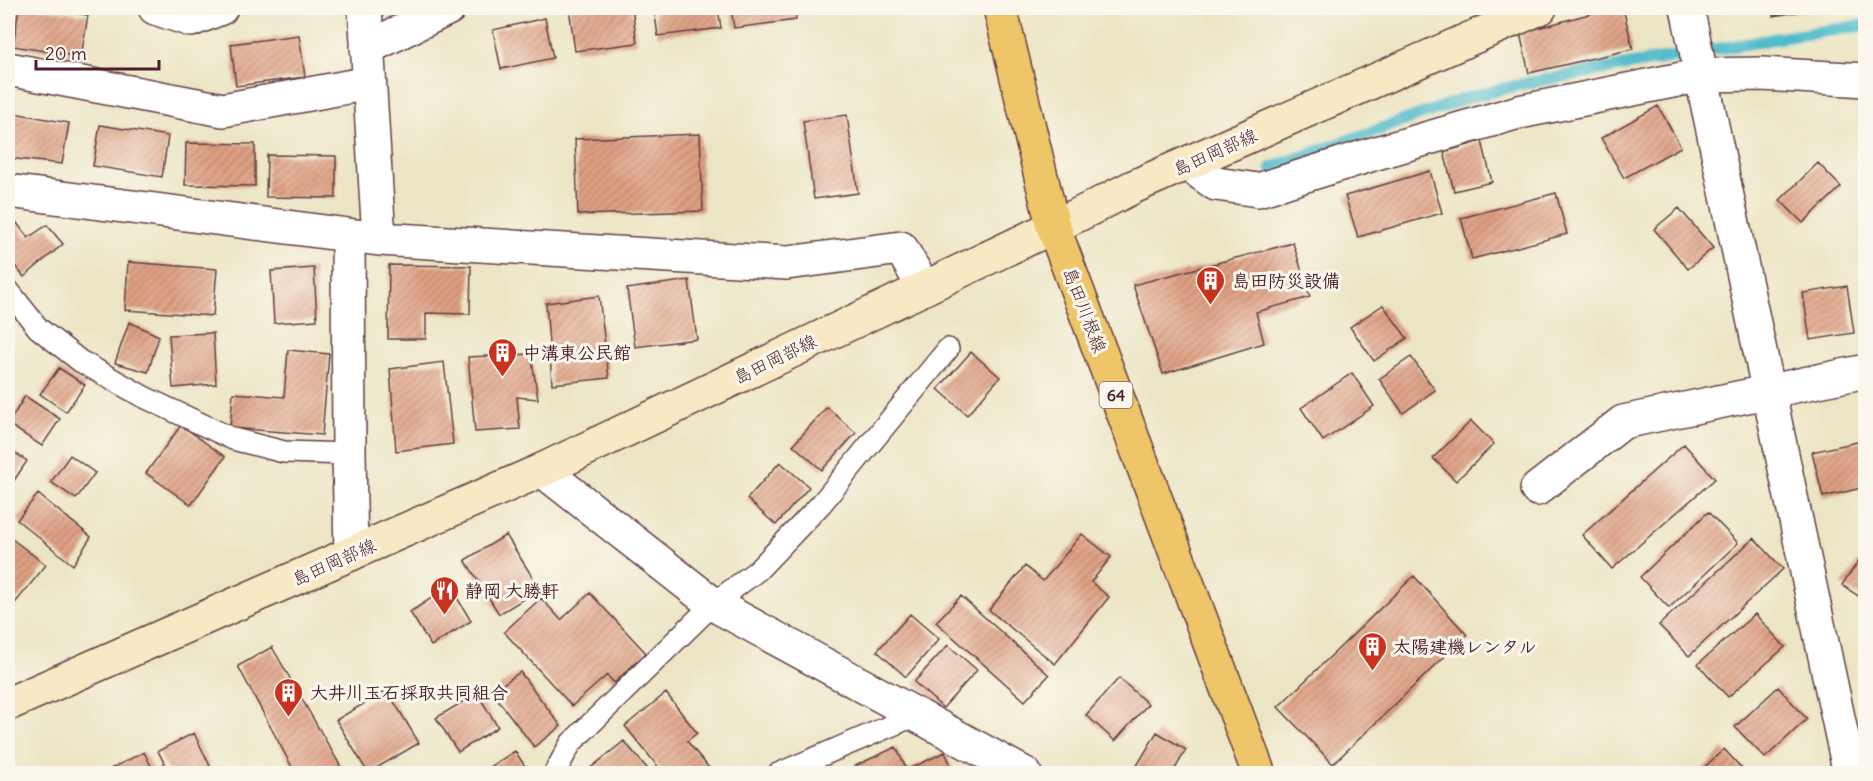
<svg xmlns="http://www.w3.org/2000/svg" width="1873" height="781" font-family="Delius,'Klee One',sans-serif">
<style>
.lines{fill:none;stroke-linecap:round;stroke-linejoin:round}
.stream{stroke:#4ebaca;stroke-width:12}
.building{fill:url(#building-hatch)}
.service-casing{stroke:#623d42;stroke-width:24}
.minor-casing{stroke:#623d42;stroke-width:36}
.secondary-casing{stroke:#623d42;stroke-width:36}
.primary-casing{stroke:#623d42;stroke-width:36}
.service{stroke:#fff;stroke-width:21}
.minor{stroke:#fff;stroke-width:33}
.secondary{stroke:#f8e8c3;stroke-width:33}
.primary{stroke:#eec569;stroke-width:33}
.labels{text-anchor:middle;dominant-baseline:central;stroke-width:6;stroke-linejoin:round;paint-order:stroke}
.shield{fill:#fbf7ec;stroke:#7f6065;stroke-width:1.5}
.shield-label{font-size:16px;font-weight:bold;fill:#4a1f2b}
.street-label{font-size:18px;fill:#4a1f2b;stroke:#fbf7ec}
.poi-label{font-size:18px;font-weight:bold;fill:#4a1f2b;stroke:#fbf7ec;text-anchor:start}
</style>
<defs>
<pattern id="building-hatch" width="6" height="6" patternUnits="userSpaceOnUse" patternTransform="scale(1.5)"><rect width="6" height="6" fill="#dfa083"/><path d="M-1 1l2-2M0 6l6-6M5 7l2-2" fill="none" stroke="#b7826b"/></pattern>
</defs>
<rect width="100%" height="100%" fill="#fbf7ec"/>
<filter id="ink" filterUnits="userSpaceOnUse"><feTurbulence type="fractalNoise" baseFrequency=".0167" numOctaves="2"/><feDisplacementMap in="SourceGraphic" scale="12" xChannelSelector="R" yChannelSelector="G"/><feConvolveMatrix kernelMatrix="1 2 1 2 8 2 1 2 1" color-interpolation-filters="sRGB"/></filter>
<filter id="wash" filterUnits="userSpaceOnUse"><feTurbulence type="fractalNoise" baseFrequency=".008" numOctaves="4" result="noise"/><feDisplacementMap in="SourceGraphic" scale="24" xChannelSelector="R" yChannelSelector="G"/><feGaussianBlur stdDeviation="1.35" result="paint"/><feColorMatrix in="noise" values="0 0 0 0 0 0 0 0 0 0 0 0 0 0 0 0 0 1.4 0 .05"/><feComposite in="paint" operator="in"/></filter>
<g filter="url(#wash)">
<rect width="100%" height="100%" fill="#ece5c5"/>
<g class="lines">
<path class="stream" d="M1271,168L1470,97L1527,83L1779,38L1866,25"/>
</g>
<g id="blocks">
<path class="building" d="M19,8H39L88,15L81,57L13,46Z
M569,8H632L637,43L575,51Z
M654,8H718L721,28L658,36Z
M731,8H795L796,20L734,28Z
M1611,8H1623L1633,49L1529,73L1520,33Z
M1772,8H1812V9L1773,16Z
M545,18L553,58L501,69L493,30Z
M299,35L305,77L236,86L231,44Z
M1658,106L1681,147L1624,178L1601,138Z
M14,113L69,123L62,164L8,158V148Z
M847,115L858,193L814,199L803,121Z
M100,125L168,136L162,177L93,166Z
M700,134L703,211L578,215L575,139Z
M1482,141L1492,182L1454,191L1444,152Z
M186,143L255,144V186L185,185Z
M267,155L336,156V198L266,197Z
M1818,163L1841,187L1803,223L1780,200Z
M1430,171L1442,213L1358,237L1345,196Z
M1556,193L1567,234L1472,259L1461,218Z
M1679,208L1713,248L1688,269L1654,229Z
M8,211L28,238L47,225L63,244L24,277L8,257Z
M1293,243L1310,297L1256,312L1264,343L1163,374L1133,285Z
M128,262L217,269L213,316L125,310Z
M389,265L471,266L470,314L426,313V339H388Z
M314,268L317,320L274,323L271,271Z
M689,280L697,339L635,347L627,289Z
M1847,286L1854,333L1810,340L1803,293Z
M599,296L609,378L552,384L546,303Z
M1383,305L1407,338L1374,361L1350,327Z
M129,322L159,336L148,372L115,363Z
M213,333L216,384L173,388L169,335Z
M288,350L329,354L322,435L230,428L233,393L284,397Z
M971,352L1000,377L967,415L938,389Z
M531,354L538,399L517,397L520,429L475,432L468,357Z
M1411,357L1435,390L1403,413L1379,379Z
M444,362L453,444L396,451L390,369Z
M59,368L85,385L66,412L40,394Z
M1352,373L1374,406L1323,441L1301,408Z
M25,396L60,419L42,446L8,424Z
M827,407L856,433L822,470L793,445Z
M1471,421L1494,444L1456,481L1433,458Z
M181,425L225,457L191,505L146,473Z
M1866,440V487L1823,497L1812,452Z
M1684,444L1715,479L1612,569L1582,535Z
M8,448L27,461L9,488L8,487Z
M70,455L95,473L76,499L51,482Z
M780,462L809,487L776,525L747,499Z
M38,494L91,537L73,565L17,520Z
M1708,512L1738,543L1669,608L1640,577Z
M1082,534L1111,557L1091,582L1109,597L1055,664L989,610L1025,566L1043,581Z
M506,535L540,589L499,614L465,560Z
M8,536L46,565L8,612Z
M1754,538L1783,569L1689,656L1659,625Z
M1866,550V601L1842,585Z
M1414,576L1467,635L1333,764L1278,707Z
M450,586L471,621L431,646L410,612Z
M590,593L646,653L614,683L607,675L572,706L504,632L541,598L561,620Z
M961,596L1049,675L1025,701L936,622Z
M910,614L939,639L906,677L877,651Z
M1755,614L1785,647L1728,697L1698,664Z
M948,645L977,670L943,708L914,682Z
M272,647L345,774H286L293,769L238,666Z
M520,672L561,726L534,747L492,692Z
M1119,678L1148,704L1115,741L1086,715Z
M1778,687L1807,719L1765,758L1735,727Z
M387,690L419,743L368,773L336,720Z
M477,693L498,727L458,752L436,718Z
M666,693L697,733L687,741L709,768L702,774H664L625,726Z
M1157,732L1186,750L1172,774H1132Z
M194,733L210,766L196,774H170L158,751Z
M624,741L652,774H589L587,771Z
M896,747L907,770L945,752L955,774H858L855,766Z
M1724,749L1747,774H1697Z
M515,751L530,774H479Z
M144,752L155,774H110L108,770Z"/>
</g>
</g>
<g filter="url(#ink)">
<use href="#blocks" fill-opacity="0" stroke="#623d42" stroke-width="1.5"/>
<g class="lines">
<defs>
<path id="service" d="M8,290L38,328L80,361L142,396L233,439L284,452L349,454
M554,774L571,743L713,604L758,570L821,504L948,349
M778,774L916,715"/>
<path id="minor" d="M155,8L191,20L221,8
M365,8L379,239
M1687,8L1850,774
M367,48L449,8
M8,69L223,110L369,83
M1188,164L1216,184L1258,190L1373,154L1519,112L1702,75L1762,74L1866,80
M8,191L379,239L787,263L901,248L924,288
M348,235L349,454L351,554
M542,470L713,604L1025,774
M1537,489L1623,422L1866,371"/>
<path id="secondary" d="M8,704L542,470L1080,214L1133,187L1540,8"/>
<path id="primary" d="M1000,8L1053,226L1259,774"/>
</defs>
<use href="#service" class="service-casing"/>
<use href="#minor" class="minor-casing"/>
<use href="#secondary" class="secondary-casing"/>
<use href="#primary" class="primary-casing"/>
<use href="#service" class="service"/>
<use href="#minor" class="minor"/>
<use href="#secondary" class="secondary"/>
<use href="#primary" class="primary"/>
</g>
</g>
<defs>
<symbol id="building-pin" viewBox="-11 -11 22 30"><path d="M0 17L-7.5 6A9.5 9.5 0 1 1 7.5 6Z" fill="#c8321e" stroke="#fbf7ec"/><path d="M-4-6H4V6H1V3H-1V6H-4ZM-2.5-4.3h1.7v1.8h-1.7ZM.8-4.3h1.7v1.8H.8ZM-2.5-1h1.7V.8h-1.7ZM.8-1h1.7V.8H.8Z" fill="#fff"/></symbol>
<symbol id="restaurant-pin" viewBox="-11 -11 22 30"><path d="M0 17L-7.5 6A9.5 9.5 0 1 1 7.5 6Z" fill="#c8321e" stroke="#fbf7ec"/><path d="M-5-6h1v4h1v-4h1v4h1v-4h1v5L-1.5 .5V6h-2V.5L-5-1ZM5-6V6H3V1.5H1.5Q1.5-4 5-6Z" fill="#fff"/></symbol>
</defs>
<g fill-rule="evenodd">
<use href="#building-pin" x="1194" y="264" width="33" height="45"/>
<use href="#building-pin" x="486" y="336" width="33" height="45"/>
<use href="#restaurant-pin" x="428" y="574" width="33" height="45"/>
<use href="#building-pin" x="1356" y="630" width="33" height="45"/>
<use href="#building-pin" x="272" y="676" width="33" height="45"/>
</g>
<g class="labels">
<rect class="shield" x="1099.5" y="382" width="33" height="26" rx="4.5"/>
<g class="shield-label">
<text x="1116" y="395">64</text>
</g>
<g class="street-label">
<text transform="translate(1215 152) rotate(-24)">島田岡部線</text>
<text transform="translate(1085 310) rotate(69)">島田川根線</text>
<text transform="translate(775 359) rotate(-26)">島田岡部線</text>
<text transform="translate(334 562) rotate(-24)">島田岡部線</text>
</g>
<g class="poi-label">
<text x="1232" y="280">島田防災設備</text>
<text x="523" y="352">中溝東公民館</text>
<text x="465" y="590">静岡 大勝軒</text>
<text x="1393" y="646">太陽建機レンタル</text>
<text x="310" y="692">大井川玉石採取共同組合</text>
</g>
</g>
<rect width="1873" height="781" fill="none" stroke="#fbf7ec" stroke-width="30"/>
<path d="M36 60v9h123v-9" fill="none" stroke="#4a1f2b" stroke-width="3"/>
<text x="45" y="60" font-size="18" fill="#4a1f2b" stroke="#fbf7ec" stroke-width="4.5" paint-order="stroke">20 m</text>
</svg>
